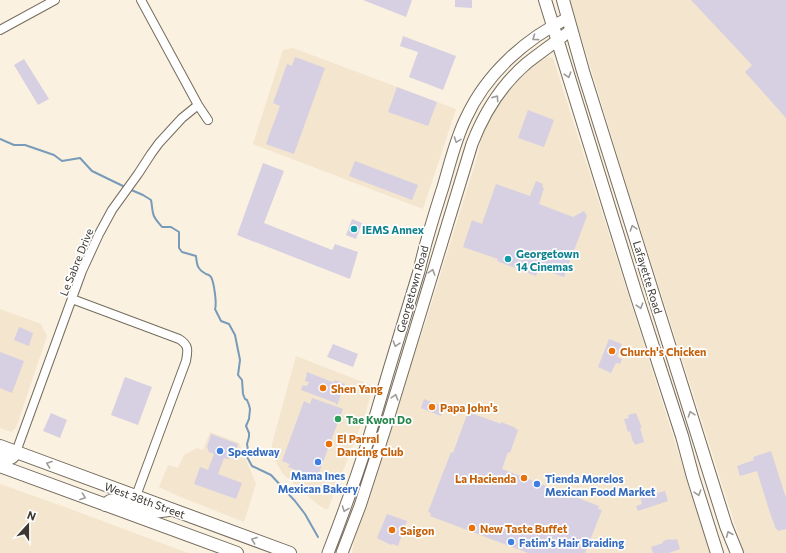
<svg xmlns="http://www.w3.org/2000/svg" width="786" height="553" font-family="Commissioner,sans-serif">
<style>
.built{fill:#f3e5ce}
.lines{fill:none;stroke-linecap:round;stroke-linejoin:round}
.stream{stroke:#789bba;stroke-width:2}
.building{fill:#d6d0e2}
.minor-casing{stroke:#756c5d;stroke-width:10}
.secondary-casing{stroke:#756c5d;stroke-width:13}
.primary-casing{stroke:#756c5d;stroke-width:14}
.minor{stroke:#fff;stroke-width:8}
.secondary{stroke:#fff;stroke-width:11}
.primary{stroke:#fff;stroke-width:12}
.oneway{stroke:#9e9c98}
.culture-dot{fill:#0f9aa8;stroke:#fff;stroke-width:1.5}
.food-dot{fill:#e8710a;stroke:#fff;stroke-width:1.5}
.leisure-dot{fill:#2e9e5b;stroke:#fff;stroke-width:1.5}
.shop-dot{fill:#3f7fe0;stroke:#fff;stroke-width:1.5}
.labels{text-anchor:middle;dominant-baseline:central;stroke-width:3.5;stroke-linejoin:round;paint-order:stroke}
.culture-label{font-size:11px;font-weight:bold;fill:#0d838f;stroke:#fff;text-anchor:start}
.street-label{font-size:11px;fill:#3c3831;stroke:#fff}
.food-label{font-size:11px;font-weight:bold;fill:#c56008;stroke:#fff;text-anchor:start}
.leisure-label{font-size:11px;font-weight:bold;fill:#27864d;stroke:#fff;text-anchor:start}
.shop-label{font-size:11px;font-weight:bold;fill:#366cbe;stroke:#fff;text-anchor:start}
</style>
<rect width="100%" height="100%" fill="#fbf1e0"/>
<path class="built" d="M570,0H786V553H744L625,180Z
M293,48L456,109L423,209L253,144L283,50Z
M543,57H549L553,58L710,553H352L354,540L370,496L393,414L426,321L478,154L481,139L492,115L504,96L516,81L532,65Z
M0,309L41,324L47,336L16,428L11,432L0,428Z
M296,356L373,386L365,415L328,509H325L317,504L283,474L273,457L272,444Z
M210,432L239,443L256,484L244,522L176,495L159,487L168,465L178,468L184,455L197,448L203,450Z
M0,484L62,506L188,553H0Z"/>
<g class="lines">
<path class="stream" d="M0,139L14,145H25L54,155L62,161L80,158L92,171L125,187
M129,189L143,195L151,200C152,205 152,209 153,213C154,219 159,223 162,227H171L179,232V248L182,252L196,256C197,265 197,269 206,274C210,275 209,275 211,277C214,282 217,304 215,309L221,321L229,324L235,335L240,360L238,375L242,380L243,394L245,399L247,400L249,405L250,409L249,419L246,426L249,433V437L247,444L248,450L246,455L252,466L271,475L295,501L305,514L318,537"/>
</g>
<path class="building" d="M363,0H412L406,17Z
M455,0H472V8L455,7Z
M691,0H786V118L745,72L752,65Z
M403,36L456,56L443,90L409,77L418,52L400,46Z
M295,57L325,68L294,154L266,144L280,106L273,103L287,64L292,66Z
M24,59L49,99L38,105L14,65Z
M397,87L437,102L428,126L388,112Z
M528,110L554,120L544,147L518,138Z
M355,161L418,185L412,200L349,176Z
M263,163L284,171L264,223L332,250L335,244L358,252L350,279L237,235Z
M536,181L543,184L542,187L544,188L539,204L573,217L584,211L587,216L564,277L539,268L536,276L497,261L498,259L463,247L472,220L482,224L496,184L530,196Z
M352,219L362,223L356,239L346,235Z
M19,327L33,333L29,346L14,340Z
M609,339L622,344L617,357L622,359L620,364L616,363L611,373L598,367Z
M333,344L358,354L353,367L327,357Z
M0,352L24,361L12,393L0,388Z
M307,372L332,382V381L334,382L335,380L345,384L337,405L336,404V403L301,390L303,385L307,386L309,382L305,381L307,374H306Z
M125,377L152,387L138,425L111,415Z
M312,398L343,409L317,478L288,467L290,464L282,461L304,401L310,404Z
M424,399L444,407L441,416L421,408Z
M468,412L501,424V422L516,428L515,429L518,430L510,453L508,452L502,469L599,506L598,509L602,510L585,553H528L430,516L431,513L428,512L451,452L453,453Z
M51,413L67,420L60,438L43,431Z
M636,413L642,428H640L644,442L635,445L634,442H633L630,431L628,432L624,419L629,418L628,415Z
M211,434L238,444L234,457L228,459L224,458L218,474L242,483L236,499L194,484L200,467L208,470L214,454L209,452L207,447Z
M771,451L786,498V529L778,531L777,529H776L770,513L757,471L740,476L737,466L754,460L753,457Z
M665,491L668,501L638,511L636,506L642,504L640,497L654,493V494Z
M387,514L407,521L398,546L392,544L391,545L377,538Z
M670,539L671,540L677,539L680,549L669,553H653L651,547L663,543V541Z"/>
<g class="lines">
<defs>
<path id="minor" d="M141,0L198,105L208,120
M0,30L55,0
M72,299L179,339C189,345 188,350 186,361L136,496
M16,452L82,271L99,234L112,210L138,174L151,154L159,143L182,118L198,105"/>
<path id="secondary" d="M328,553C342,517 355,481 367,444C384,386 401,329 419,271C425,243 434,215 443,187C450,164 455,140 466,118C486,74 525,39 568,18
M342,553L360,506L385,429L472,144C484,113 501,85 527,63C541,52 557,41 571,30"/>
<path id="primary" d="M545,0L636,294L682,436L693,477L717,553
M563,0L583,71L726,526L737,553
M0,446L290,553
M0,457C7,460 12,460 16,452
M0,466L237,553
M105,505L110,501L115,500L153,512L169,510"/>
</defs>
<use href="#minor" class="minor-casing"/>
<use href="#secondary" class="secondary-casing"/>
<use href="#primary" class="primary-casing"/>
<use href="#minor" class="minor"/>
<use href="#secondary" class="secondary"/>
<use href="#primary" class="primary"/>
</g>
<defs><path id="oneway-chevron" d="M-2-3.5L2.5 0L-2 3.5" fill="none" stroke-width="1.6" stroke-linecap="round" stroke-linejoin="round"/></defs>
<g class="oneway">
<use href="#oneway-chevron" transform="translate(535 38) rotate(144)"/>
<use href="#oneway-chevron" transform="translate(568 75) rotate(73)"/>
<use href="#oneway-chevron" transform="translate(496 98) rotate(-55)"/>
<use href="#oneway-chevron" transform="translate(457 140) rotate(110)"/>
<use href="#oneway-chevron" transform="translate(633 228) rotate(-108)"/>
<use href="#oneway-chevron" transform="translate(432 272) rotate(-73)"/>
<use href="#oneway-chevron" transform="translate(640 306) rotate(72)"/>
<use href="#oneway-chevron" transform="translate(396 344) rotate(107)"/>
<use href="#oneway-chevron" transform="translate(395 397) rotate(-73)"/>
<use href="#oneway-chevron" transform="translate(691 414) rotate(-108)"/>
<use href="#oneway-chevron" transform="translate(49 464) rotate(-160)"/>
<use href="#oneway-chevron" transform="translate(698 493) rotate(73)"/>
<use href="#oneway-chevron" transform="translate(83 497) rotate(20)"/>
<use href="#oneway-chevron" transform="translate(345 509) rotate(110)"/>
<use href="#oneway-chevron" transform="translate(729 534) rotate(-113)"/>
<use href="#oneway-chevron" transform="translate(254 540) rotate(-160)"/>
</g>
<g class="culture-dot">
<circle cx="354" cy="229" r="4"/>
<circle cx="508" cy="259" r="4"/>
</g>
<g class="food-dot">
<circle cx="612" cy="351" r="4"/>
<circle cx="323" cy="388" r="4"/>
<circle cx="432" cy="407" r="4"/>
<circle cx="329" cy="444" r="4"/>
<circle cx="524" cy="478" r="4"/>
<circle cx="472" cy="528" r="4"/>
<circle cx="392" cy="530" r="4"/>
</g>
<circle class="leisure-dot" cx="338" cy="419" r="4"/>
<g class="shop-dot">
<circle cx="220" cy="451" r="4"/>
<circle cx="318" cy="462" r="4"/>
<circle cx="537" cy="484" r="4"/>
<circle cx="511" cy="542" r="4"/>
</g>
<g class="labels">
<g class="culture-label">
<text x="362" y="229">IEMS Annex</text>
<text x="516" y="253">Georgetown<tspan x="516" dy="13">14 Cinemas</tspan></text>
</g>
<g class="street-label">
<text transform="translate(76 262) rotate(-68)">Le Sabre Drive</text>
<text transform="translate(648 277) rotate(73)">Lafayette Road</text>
<text transform="translate(412 289) rotate(-74)">Georgetown Road</text>
<text transform="translate(145 500) rotate(20)">West 38th Street</text>
</g>
<g class="food-label">
<text x="620" y="351">Church's Chicken</text>
<text x="331" y="388">Shen Yang</text>
<text x="440" y="407">Papa John's</text>
<text x="337" y="438">El Parral<tspan x="337" dy="13">Dancing Club</tspan></text>
<text x="516" y="478" text-anchor="end">La Hacienda</text>
<text x="480" y="528">New Taste Buffet</text>
<text x="400" y="530">Saigon</text>
</g>
<g class="leisure-label">
<text x="346" y="419">Tae Kwon Do</text>
</g>
<g class="shop-label">
<text x="228" y="451">Speedway</text>
<text x="318" y="475" text-anchor="middle">Mama Ines<tspan x="318" dy="13">Mexican Bakery</tspan></text>
<text x="545" y="478">Tienda Morelos<tspan x="545" dy="13">Mexican Food Market</tspan></text>
<text x="519" y="542">Fatim's Hair Braiding</text>
</g>
</g>
<g transform="translate(28 525) rotate(21)" stroke="#ffffff" stroke-width="3" paint-order="stroke">
<path d="M0-3L7 15L0 10L-7 15Z" fill="#3c3831"/>
<text y="-6" font-size="11" font-weight="bold" text-anchor="middle" fill="#3c3831">N</text>
</g>
</svg>
